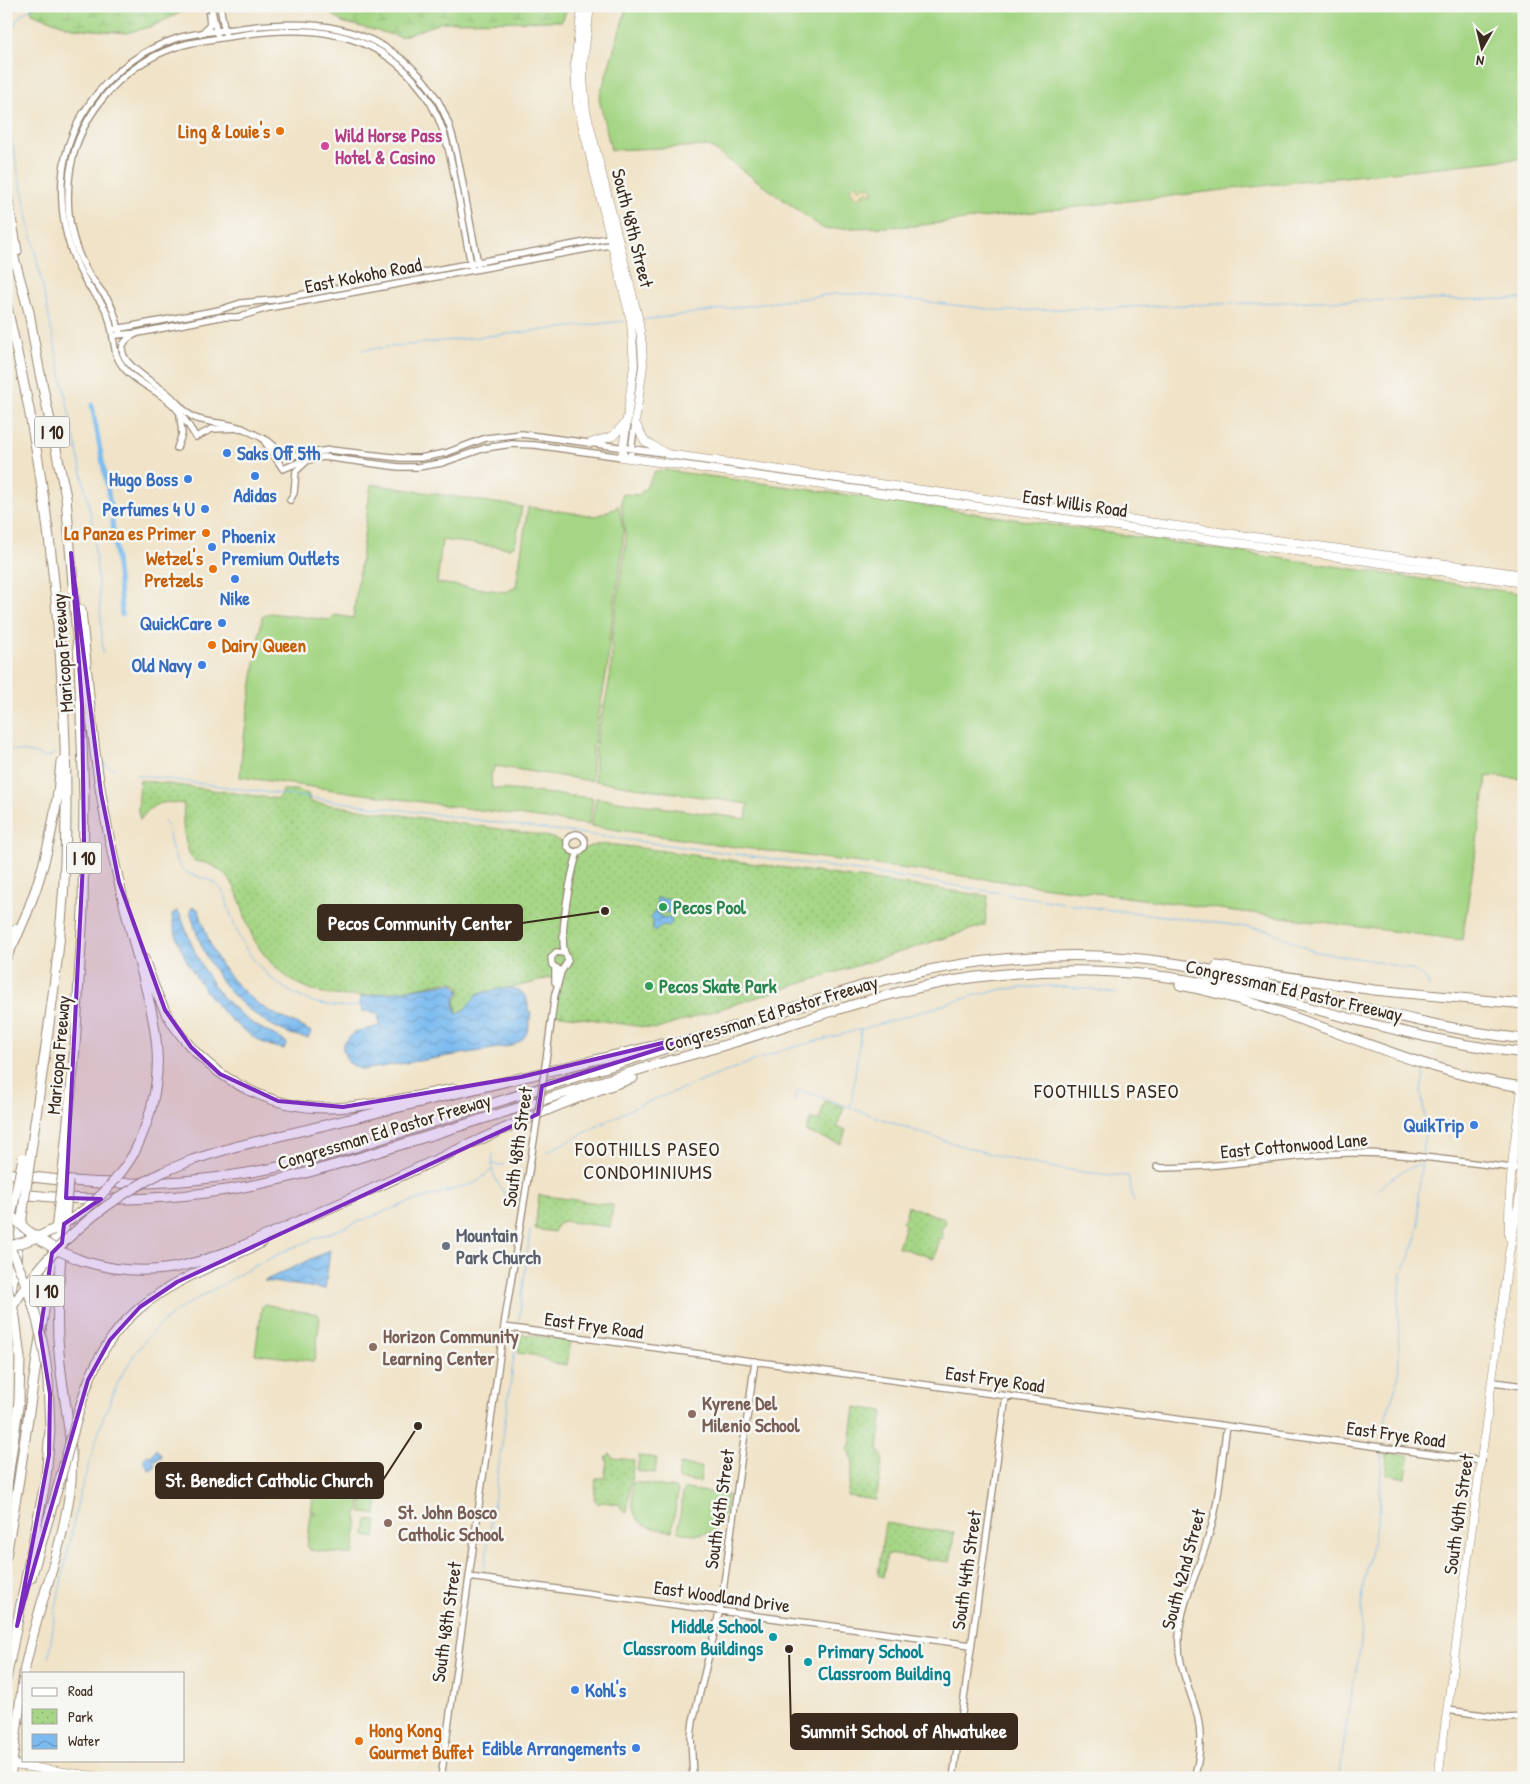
<svg xmlns="http://www.w3.org/2000/svg" width="1530" height="1784" font-family="'Patrick Hand',sans-serif">
<style>
.grass{fill:#a5d685;stroke:#708052}
.wetland{fill:url(#wetland-marsh);stroke:#708052}
.sand{fill:url(#sand-dots);stroke:#94825e}
.park{fill:url(#park-dots);stroke:#708052}
.water{fill:url(#water-waves);stroke:#5b7287}
.lines{fill:none;stroke-linecap:round;stroke-linejoin:round}
.stream{stroke:#7bbbf0;stroke-width:1}
.canal{stroke:#7bbbf0;stroke-width:4.5}
.minor-casing{stroke:#968672;stroke-width:8}
.major-casing{stroke:#968672;stroke-width:9}
.highway-casing{stroke:#968672;stroke-width:11}
.minor{stroke:#fff;stroke-width:5.5}
.major{stroke:#fff;stroke-width:8}
.highway{stroke:#fff;stroke-width:9}
.minor-bridge-casing{stroke:#968672;stroke-width:8;stroke-linecap:butt}
.highway-bridge-casing{stroke:#968672;stroke-width:11;stroke-linecap:butt}
.minor-bridge{stroke:#fff;stroke-width:5.5}
.highway-bridge{stroke:#fff;stroke-width:9}
.marked{fill:#7b2cbf;fill-opacity:0.2;stroke:#7b2cbf;stroke-width:4;stroke-linejoin:round}
.food-dot{fill:#e8710a;stroke:#f6f6f2;stroke-width:2}
.hotel-dot{fill:#d1479c;stroke:#f6f6f2;stroke-width:2}
.shop-dot{fill:#3f7fe0;stroke:#f6f6f2;stroke-width:2}
.leisure-dot{fill:#2e9e5b;stroke:#f6f6f2;stroke-width:2}
.worship-dot{fill:#6b7280;stroke:#f6f6f2;stroke-width:2}
.education-dot{fill:#8d6e63;stroke:#f6f6f2;stroke-width:2}
.culture-dot{fill:#0f9aa8;stroke:#f6f6f2;stroke-width:2}
.labels{text-anchor:middle;dominant-baseline:central;stroke-width:5;stroke-linejoin:round;paint-order:stroke}
.shield{fill:#f6f6f2;stroke:#73675e;stroke-width:1}
.shield-label{font-size:18px;font-weight:bold;fill:#3b2a1e}
.food-label{font-size:19px;font-weight:bold;fill:#c56008;stroke:#f6f6f2;text-anchor:end}
.hotel-label{font-size:19px;font-weight:bold;fill:#b23c85;stroke:#f6f6f2;text-anchor:start}
.street-label{font-size:19px;fill:#3b2a1e;stroke:#f6f6f2}
.shop-label{font-size:19px;font-weight:bold;fill:#366cbe;stroke:#f6f6f2;text-anchor:end}
.leisure-label{font-size:19px;font-weight:bold;fill:#27864d;stroke:#f6f6f2;text-anchor:start}
.worship-label{font-size:19px;font-weight:bold;fill:#5b616d;stroke:#f6f6f2;text-anchor:start}
.education-label{font-size:19px;font-weight:bold;fill:#785e54;stroke:#f6f6f2;text-anchor:start}
.culture-label{font-size:19px;font-weight:bold;fill:#0d838f;stroke:#f6f6f2;text-anchor:end}
.neighbourhood-label{font-size:20px;letter-spacing:1px;fill:#3b2a1e;stroke:#f6f6f2}
.leader{fill:none;stroke:#3b2a1e;stroke-width:2}
.callout-dot{fill:#3b2a1e;stroke:#f6f6f2;stroke-width:2}
.callout{fill:#3b2a1e;stroke:#3b2a1e;stroke-width:2}
.callout-label{font-size:20px;text-anchor:middle;font-weight:bold;fill:#fff}
</style>
<defs>
<pattern id="wetland-marsh" width="20" height="14" patternUnits="userSpaceOnUse" patternTransform="scale(1.25)"><rect width="20" height="14" fill="#a5d685"/><path d="M1 5h8M5 5V1M11 12h8M15 12V8" fill="none" stroke="#8fb872"/></pattern>
<pattern id="sand-dots" width="8" height="8" patternUnits="userSpaceOnUse" patternTransform="scale(1.25)"><rect width="8" height="8" fill="#eeda9e"/><path d="M2 2h.1M6 6h.1" fill="none" stroke="#cdbb88" stroke-width="1.8" stroke-linecap="round"/></pattern>
<pattern id="park-dots" width="8" height="8" patternUnits="userSpaceOnUse" patternTransform="scale(1.25)"><rect width="8" height="8" fill="#a5d685"/><path d="M2 2h.1M6 6h.1" fill="none" stroke="#8fb872" stroke-width="1.8" stroke-linecap="round"/></pattern>
<pattern id="water-waves" width="16" height="10" patternUnits="userSpaceOnUse" patternTransform="scale(1.25)"><rect width="16" height="10" fill="#7bbbf0"/><path d="M0 5q4-4 8 0t8 0" fill="none" stroke="#6698c2"/></pattern>
</defs>
<rect width="100%" height="100%" fill="#f6f6f2"/>
<filter id="ink" filterUnits="userSpaceOnUse"><feTurbulence type="fractalNoise" baseFrequency=".02" numOctaves="2"/><feDisplacementMap in="SourceGraphic" scale="10" xChannelSelector="R" yChannelSelector="G"/><feConvolveMatrix kernelMatrix="1 2 1 2 8 2 1 2 1" color-interpolation-filters="sRGB"/></filter>
<filter id="wash" filterUnits="userSpaceOnUse"><feTurbulence type="fractalNoise" baseFrequency=".0096" numOctaves="4" result="noise"/><feDisplacementMap in="SourceGraphic" scale="20" xChannelSelector="R" yChannelSelector="G"/><feGaussianBlur stdDeviation="1.12" result="paint"/><feColorMatrix in="noise" values="0 0 0 0 0 0 0 0 0 0 0 0 0 0 0 0 0 1.4 0 .05"/><feComposite in="paint" operator="in"/></filter>
<g filter="url(#wash)">
<rect width="100%" height="100%" fill="#f0e3c7"/>
<path class="grass" d="M627,6H1524V158L1232,189L913,226L824,229L709,146L611,150L599,99Z
M664,470L871,498L1524,594V779L1487,776L1462,940L736,847L591,826L596,798L746,819L748,804L595,781C595,768 594,755 596,742C602,709 615,674 611,640L626,544C626,527 619,511 622,494L639,495L647,486L654,472Z
M371,484L522,507L515,545L510,548L442,540L437,583L506,592L516,587L528,507L596,516L616,508L618,505L623,528V546L609,641L608,664L592,753V781L495,766L491,775L492,788L593,798L589,825L240,777L242,750L262,617L270,613L329,620L335,615L353,618Z
M265,1304L285,1309L318,1314L320,1318L315,1359L313,1361L255,1354L262,1306Z
M639,1456L657,1458L655,1473L637,1471Z
M680,1464L702,1467L700,1482L678,1479Z
M322,1465L364,1472L359,1510L356,1517L358,1518L353,1555L310,1550L307,1547L311,1514H316V1512H311L318,1468Z
M633,1482L676,1488L678,1491L672,1531C635,1527 630,1519 633,1482Z
M686,1489L728,1495C722,1532 715,1538 678,1532L683,1492Z
M364,1495L378,1497L376,1515L361,1512Z
M367,1520L377,1521L375,1538L365,1536Z"/>
<path class="wetland" d="M31,6H194L153,26L126,33L72,28L32,13Z
M322,6H568L562,21L443,22L401,37L342,22Z"/>
<path class="sand" d="M858,184L859,190L863,187L869,186L873,190L872,194H869V192L867,191L865,192V196L862,194L860,198C854,198 852,194 850,189L854,185Z"/>
<path class="park" d="M140,780L278,799L283,790H295L308,794L310,802L533,834C544,836 561,838 567,848L583,850C595,839 634,848 649,849L988,896L985,925L657,1029L555,1014L560,979L549,978L525,985L478,993L464,1010L457,1013L455,1001L460,995L459,986L452,981C377,994 306,1020 256,943C244,923 242,896 230,880C223,871 214,865 202,862C199,862 198,862 195,861C188,859 183,830 183,823C183,817 184,810 184,804C161,801 155,801 140,820L138,811Z
M825,1101L844,1107L837,1127L846,1130L841,1144L806,1132L811,1118L819,1121Z
M539,1195L613,1205L610,1227L563,1221L557,1225L554,1232L535,1229Z
M908,1206L943,1218L946,1222L941,1230L943,1238L940,1239L934,1258L898,1247L905,1225L902,1222L905,1217Z
M521,1334L571,1341L567,1365L552,1363L538,1356L518,1353Z
M855,1407L883,1411L878,1449L883,1458L876,1500L847,1496L853,1462L848,1450L850,1445Z
M1387,1452L1409,1455L1406,1478L1386,1474Z
M610,1454L613,1458L634,1460L627,1513L623,1511L619,1504L602,1502L599,1504L594,1500L596,1478H604L607,1461L605,1457Z
M885,1523L954,1533L950,1562L887,1554L883,1577L878,1575Z"/>
<path class="water" d="M657,898L671,900L670,913L659,911L658,914L661,917L671,918L672,923L669,926L662,925L655,931L652,928L654,921L651,918V916L656,912Z
M193,907L198,909C203,921 206,934 211,946C222,972 243,994 266,1009C280,1018 298,1023 311,1032L308,1038C292,1036 279,1030 265,1021C224,996 201,956 190,910Z
M177,911L180,914C196,956 207,987 244,1017C257,1028 273,1033 287,1043L284,1049C234,1043 175,962 172,914Z
M452,983L455,984L459,992L454,1001L456,1014L464,1010L478,994C498,988 530,980 528,1011L531,1012C529,1028 528,1040 511,1046L362,1070L349,1063L346,1058L343,1049V1043L354,1032L380,1026L378,1013L362,1011L360,1001L361,997Z
M330,1250L325,1289L264,1281Z
M156,1449L162,1456L154,1462L155,1467L150,1470L147,1469L148,1466L144,1463V1459L147,1455L151,1456Z"/>
<g class="lines">
<path class="stream" d="M35,6C29,10 21,14 17,20C4,39 7,105 9,128L92,521L99,591L103,653
M643,320L835,294H862L1004,311L1313,301L1524,299
M362,350L625,321
M6,749L37,754L45,758L55,754
M103,763L114,769
M136,775L796,862L927,881L1087,907L1165,916L1269,930L1312,951L1363,959L1411,969L1426,979L1429,987
M164,821L167,825C170,837 172,855 179,865C189,881 211,872 223,892C227,897 227,904 229,910C233,921 236,932 242,942C267,986 313,1014 363,1005
M794,1102L797,1092L800,1090C858,1109 915,1133 973,1149C1024,1164 1075,1173 1128,1176L1134,1202
M851,1106L861,1029
M547,1152L637,1106L780,1051L880,1024L976,995L1004,989L1048,986L1092,989L1116,994
M1422,1155L1426,1125L1421,1091L1424,1073
M492,1164L504,1165
M492,1170L497,1182L513,1206
M1376,1191C1386,1182 1407,1165 1420,1166
M519,1321L530,1231
M1383,1444L1386,1416L1398,1380L1399,1360L1398,1305L1400,1286L1402,1274L1415,1243L1419,1224L1418,1195L1422,1159
M484,1572L517,1336
M49,1657L55,1612L79,1497L103,1418L119,1380L134,1355L153,1331L176,1311L247,1270L291,1248L407,1203L475,1183L492,1170L493,1154
M1340,1771L1349,1707L1361,1644L1363,1586L1379,1512L1382,1450"/>
<path class="canal" d="M92,405L111,508L122,615"/>
</g>
</g>
<g filter="url(#ink)">
<g class="lines">
<defs>
<path id="minor" d="M211,6L217,34
M220,6L225,33
M202,33L210,25L209,15
M116,329L219,310L241,303L273,300L613,237
M138,333C95,351 152,381 167,393C177,401 184,413 195,418C210,424 228,422 244,429C252,433 261,437 268,441C275,446 281,454 290,456L330,450L401,458H420L446,453L486,438L522,434L663,453
M120,334C117,323 115,310 108,300C101,290 93,281 87,271C72,244 66,212 69,181C74,120 118,67 176,47C198,40 224,38 247,34C309,26 370,30 414,80C444,114 450,152 458,195C463,220 467,245 472,270
M117,335L138,333L220,317H238L268,308L614,244
M242,428L212,429L196,437C189,426 182,414 173,405C155,387 125,380 116,354C113,341 112,325 107,313C103,302 94,294 88,285C68,253 60,217 62,180C66,116 115,59 175,39C196,32 220,31 242,28C309,19 372,23 421,77C451,111 456,147 464,190C469,216 474,243 479,269
M263,439L283,469L302,461L324,457L399,467H418L442,463L485,448L512,444L535,445L622,457
M177,448L182,434L180,416
M630,458L635,423
M290,500L294,493L296,471L307,461
M567 843a9 9 0 1 1 18 0a9 9 0 1 1-18 0Z
M555,967V982
M558,969L552,965L551,958L556,952L564,953
M555,995L561,972L568,961C567,956 565,954 564,950C560,927 571,874 578,851
M547,1053L555,993
M1157,1167L1162,1168C1225,1168 1286,1155 1348,1153C1408,1152 1465,1163 1523,1169
M504,1327L1482,1461
M1493,1382L1524,1386
M469,1577L971,1645
M1447,1710L1506,1718L1524,1717
M441,1778L505,1319L535,1134
M693,1778L691,1737L693,1721L721,1605L755,1361
M953,1778L1006,1396
M1194,1778C1200,1758 1202,1738 1198,1718C1191,1689 1177,1668 1179,1637C1181,1601 1200,1568 1209,1535C1220,1500 1221,1462 1227,1426"/>
<path id="major" d="M582,6L575,65L577,103L631,321L634,365L622,457L1524,583
M590,6L583,64V79L586,111L638,317L642,344L643,366L635,423L645,441L667,454L1524,575
M590,443L613,436L626,422
M1509,1237C1508,1183 1516,1129 1524,1076
M6,1764L108,1778
M1438,1778L1509,1254L1519,1202L1524,1165"/>
<path id="highway" d="M6,190L17,251
M6,229L29,312L38,364L66,497L79,660L84,797L83,911L75,1048L64,1162
M6,303C14,339 22,374 29,409C47,504 58,601 63,698C66,753 67,807 65,862C61,962 43,1060 30,1159
M81,610C88,680 92,751 106,821C114,863 124,905 135,947C156,1026 173,1074 134,1153
M6,943L16,929
M6,958C38,898 56,830 61,762
M144,959C151,978 157,998 168,1016C201,1072 263,1109 329,1108C370,1107 414,1096 454,1089
M1217,966L1374,990L1524,1004
M1180,985C1298,1007 1403,1070 1522,1087
M163,1172L192,1160L234,1147L661,1044
M6,1173C124,1193 235,1183 349,1149L868,984C967,958 1070,947 1172,963C1215,969 1256,981 1298,991C1372,1010 1447,1030 1524,1039
M6,1192C99,1205 195,1200 286,1178C349,1163 411,1141 473,1122C528,1105 583,1087 638,1070C670,1060 703,1052 735,1042C815,1017 894,988 977,977C1056,967 1140,969 1218,986C1277,997 1335,1016 1393,1029C1436,1040 1480,1048 1524,1053
M6,1239L12,1211
M83,1261C112,1270 141,1273 172,1268C217,1260 271,1233 313,1215C420,1170 523,1114 633,1078
M6,1326L21,1225
M80,1407C110,1302 171,1285 261,1243
M6,1492L19,1400L20,1358
M6,1556L19,1479L56,1230
M31,1578L61,1476
M24,1673C36,1608 65,1546 71,1481C74,1437 62,1395 59,1352C55,1312 60,1271 63,1231
M6,1679L46,1478L50,1431L48,1380
M10,1778L24,1674"/>
</defs>
<use href="#minor" class="minor-casing"/>
<use href="#major" class="major-casing"/>
<use href="#highway" class="highway-casing"/>
<use href="#minor" class="minor"/>
<use href="#major" class="major"/>
<use href="#highway" class="highway"/>
<defs>
<path id="minor-bridge" d="M535,1134L547,1053"/>
<path id="highway-bridge" d="M6,1210C27,1234 53,1250 83,1261
M12,1211L23,1158
M21,1225L30,1159
M64,1228L68,1181
M56,1230L64,1162
M6,1240C29,1284 43,1331 48,1380
M6,1247C61,1234 105,1201 134,1153
M6,1284L15,1317L20,1358
M6,1317C43,1253 97,1205 163,1172
M61,1476L80,1407"/>
</defs>
<use href="#minor-bridge" class="minor-bridge-casing"/>
<use href="#highway-bridge" class="highway-bridge-casing"/>
<use href="#minor-bridge" class="minor-bridge"/>
<use href="#highway-bridge" class="highway-bridge"/>
</g>
</g>
<path class="marked" d="M71,553L101,793L119,882L165,1010L191,1047L220,1074L278,1101L343,1107L521,1077L729,1027L542,1086L538,1114L177,1282L140,1307L110,1340L88,1380L17,1626L49,1455L50,1394L40,1333L52,1253L62,1243L64,1224L101,1199L66,1198L84,843L82,705Z"/>
<g class="food-dot">
<circle cx="280" cy="131" r="5"/>
<circle cx="206" cy="533" r="5"/>
<circle cx="213" cy="569" r="5"/>
<circle cx="212" cy="645" r="5"/>
<circle cx="359" cy="1741" r="5"/>
</g>
<circle class="hotel-dot" cx="325" cy="146" r="5"/>
<g class="shop-dot">
<circle cx="227" cy="453" r="5"/>
<circle cx="255" cy="476" r="5"/>
<circle cx="188" cy="479" r="5"/>
<circle cx="205" cy="509" r="5"/>
<circle cx="212" cy="547" r="5"/>
<circle cx="235" cy="579" r="5"/>
<circle cx="222" cy="623" r="5"/>
<circle cx="202" cy="665" r="5"/>
<circle cx="1474" cy="1125" r="5"/>
<circle cx="575" cy="1690" r="5"/>
<circle cx="636" cy="1748" r="5"/>
</g>
<g class="leisure-dot">
<circle cx="663" cy="907" r="5"/>
<circle cx="649" cy="986" r="5"/>
</g>
<circle class="worship-dot" cx="446" cy="1246" r="5"/>
<g class="education-dot">
<circle cx="373" cy="1347" r="5"/>
<circle cx="692" cy="1414" r="5"/>
<circle cx="388" cy="1523" r="5"/>
</g>
<g class="culture-dot">
<circle cx="773" cy="1637" r="5"/>
<circle cx="808" cy="1662" r="5"/>
</g>
<g class="labels">
<g class="shield">
<rect x="34.5" y="416.5" width="35" height="31" rx="4"/>
<rect x="66.5" y="842.5" width="35" height="31" rx="4"/>
<rect x="29.5" y="1275.5" width="35" height="31" rx="4"/>
</g>
<g class="shield-label">
<text x="52" y="432">I 10</text>
<text x="84" y="858">I 10</text>
<text x="47" y="1291">I 10</text>
</g>
<g class="food-label">
<text x="270" y="131">Ling &amp; Louie's</text>
<text x="196" y="533">La Panza es Primer</text>
<text x="203" y="558">Wetzel's<tspan x="203" dy="22">Pretzels</tspan></text>
<text x="222" y="645" text-anchor="start">Dairy Queen</text>
<text x="369" y="1730" text-anchor="start">Hong Kong<tspan x="369" dy="22">Gourmet Buffet</tspan></text>
</g>
<g class="hotel-label">
<text x="335" y="135">Wild Horse Pass<tspan x="335" dy="22">Hotel &amp; Casino</tspan></text>
</g>
<g class="street-label">
<text transform="translate(633 228) rotate(76)">South 48th Street</text>
<text transform="translate(363 275) rotate(-11)">East Kokoho Road</text>
<text transform="translate(1075 503) rotate(8)">East Willis Road</text>
<text transform="translate(62 653) rotate(-94)">Maricopa Freeway</text>
<text transform="translate(1294 990) rotate(13)">Congressman Ed Pastor Freeway</text>
<text transform="translate(771 1013) rotate(-17)">Congressman Ed Pastor Freeway</text>
<text transform="translate(58 1055) rotate(-85)">Maricopa Freeway</text>
<text transform="translate(384 1131) rotate(-17)">Congressman Ed Pastor Freeway</text>
<text transform="translate(1294 1145) rotate(-5)">East Cottonwood Lane</text>
<text transform="translate(517 1147) rotate(-82)">South 48th Street</text>
<text transform="translate(594 1325) rotate(8)">East Frye Road</text>
<text transform="translate(995 1379) rotate(8)">East Frye Road</text>
<text transform="translate(1396 1434) rotate(8)">East Frye Road</text>
<text transform="translate(719 1509) rotate(-82)">South 46th Street</text>
<text transform="translate(1458 1514) rotate(-82)">South 40th Street</text>
<text transform="translate(1183 1569) rotate(-75)">South 42nd Street</text>
<text transform="translate(966 1570) rotate(-82)">South 44th Street</text>
<text transform="translate(722 1596) rotate(8)">East Woodland Drive</text>
<text transform="translate(446 1622) rotate(-82)">South 48th Street</text>
</g>
<g class="shop-label">
<text x="237" y="453" text-anchor="start">Saks Off 5th</text>
<text x="178" y="479">Hugo Boss</text>
<text x="255" y="495" text-anchor="middle">Adidas</text>
<text x="195" y="509">Perfumes 4 U</text>
<text x="222" y="536" text-anchor="start">Phoenix<tspan x="222" dy="22">Premium Outlets</tspan></text>
<text x="235" y="598" text-anchor="middle">Nike</text>
<text x="212" y="623">QuickCare</text>
<text x="192" y="665">Old Navy</text>
<text x="1464" y="1125">QuikTrip</text>
<text x="585" y="1690" text-anchor="start">Kohl's</text>
<text x="626" y="1748">Edible Arrangements</text>
</g>
<g class="leisure-label">
<text x="673" y="907">Pecos Pool</text>
<text x="659" y="986">Pecos Skate Park</text>
</g>
<g class="worship-label">
<text x="456" y="1235">Mountain<tspan x="456" dy="22">Park Church</tspan></text>
</g>
<g class="education-label">
<text x="383" y="1336">Horizon Community<tspan x="383" dy="22">Learning Center</tspan></text>
<text x="702" y="1403">Kyrene Del<tspan x="702" dy="22">Milenio School</tspan></text>
<text x="398" y="1512">St. John Bosco<tspan x="398" dy="22">Catholic School</tspan></text>
</g>
<g class="culture-label">
<text x="763" y="1626">Middle School<tspan x="763" dy="22">Classroom Buildings</tspan></text>
<text x="818" y="1651" text-anchor="start">Primary School<tspan x="818" dy="22">Classroom Building</tspan></text>
</g>
<g class="neighbourhood-label">
<text x="1107" y="1090">FOOTHILLS PASEO</text>
<text x="648" y="1148">FOOTHILLS PASEO<tspan x="648" dy="23">CONDOMINIUMS</tspan></text>
</g>
</g>
<path class="leader" d="M605 911L522 923M418 1426L383 1480M789 1649L791 1731"/>
<g class="callout-dot">
<circle cx="605" cy="911" r="5"/>
<circle cx="418" cy="1426" r="5"/>
<circle cx="789" cy="1649" r="5"/>
</g>
<g class="callout">
<rect x="318" y="905" width="204" height="35" rx="5"/>
<rect x="156" y="1463" width="227" height="35" rx="5"/>
<rect x="791" y="1714" width="226" height="35" rx="5"/>
</g>
<g class="callout-label">
<text x="420" y="930">Pecos Community Center</text>
<text x="269" y="1487">St. Benedict Catholic Church</text>
<text x="904" y="1738">Summit School of Ahwatukee</text>
</g>
<rect width="1530" height="1784" fill="none" stroke="#f6f6f2" stroke-width="25"/>
<rect x="22" y="1672" width="162" height="90" fill="#f6f6f2" stroke="#aba49d"/>
<rect x="32" y="1688" width="25" height="8" fill="#ffffff" stroke="#aba49d"/>
<text x="68" y="1696" font-size="15" fill="#3b2a1e">Road</text>
<rect x="32" y="1709" width="25" height="15" fill="url(#park-dots)" stroke="#aba49d"/>
<text x="68" y="1722" font-size="15" fill="#3b2a1e">Park</text>
<rect x="32" y="1734" width="25" height="15" fill="url(#water-waves)" stroke="#aba49d"/>
<text x="68" y="1746" font-size="15" fill="#3b2a1e">Water</text>
<g transform="translate(1482 48) rotate(188)" stroke="#f6f6f2" stroke-width="4" paint-order="stroke">
<path d="M0-4L9 19L0 12L-9 19Z" fill="#3b2a1e"/>
<text y="-8" font-size="14" font-weight="bold" text-anchor="middle" fill="#3b2a1e">N</text>
</g>
</svg>
